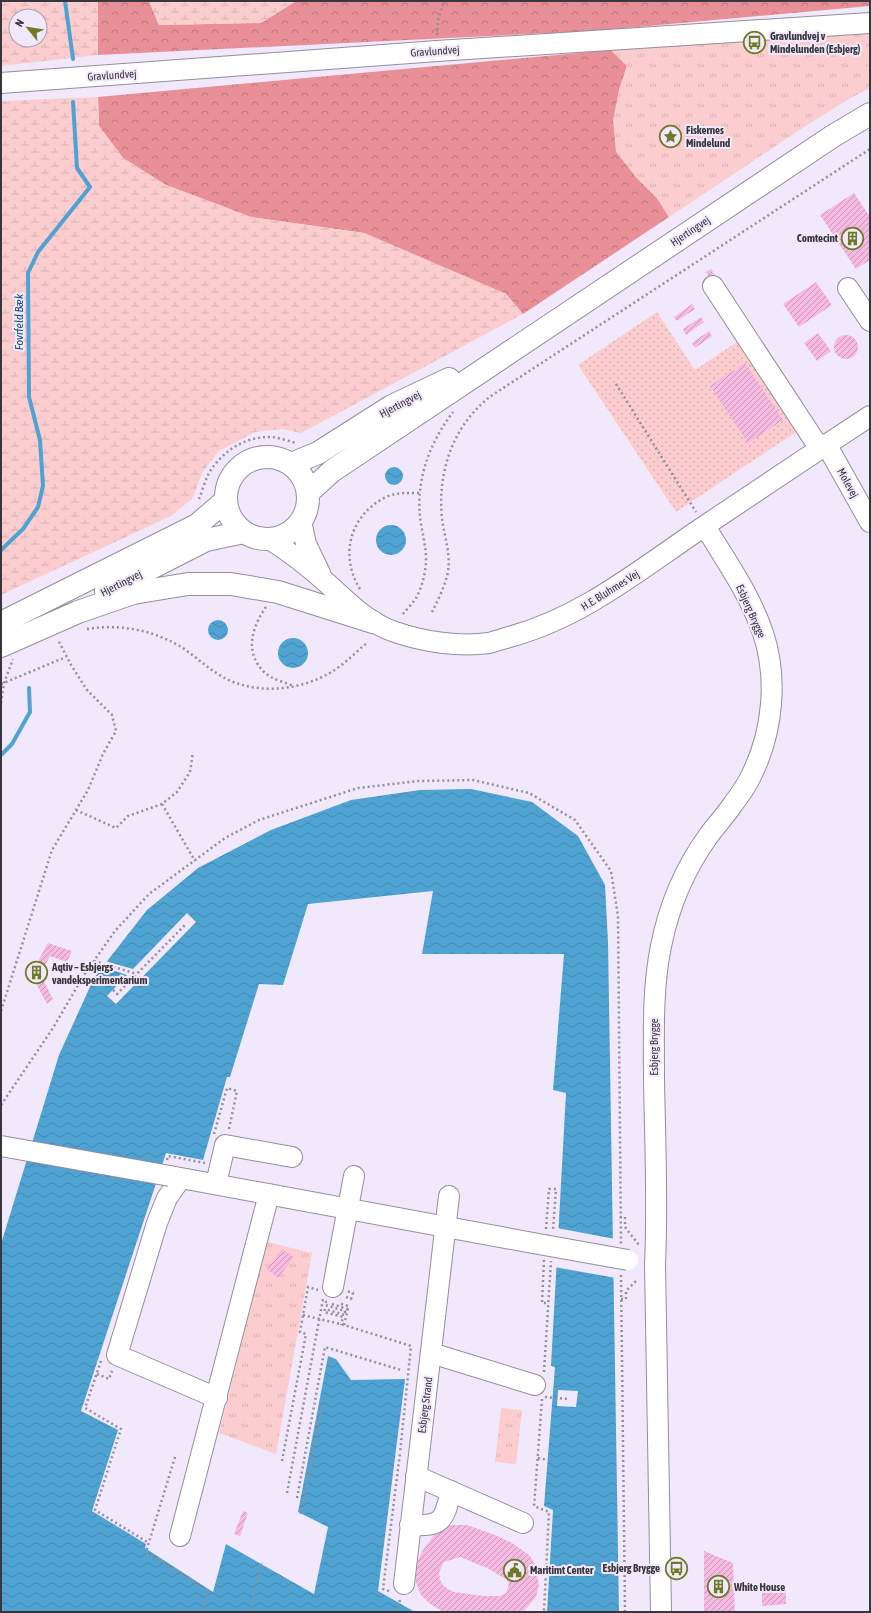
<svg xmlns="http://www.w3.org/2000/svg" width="871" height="1613" font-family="'Asap Condensed',sans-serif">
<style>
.grass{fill:url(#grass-dots)}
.forest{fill:url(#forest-crowns)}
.wetland{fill:url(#wetland-marsh);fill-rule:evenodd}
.park{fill:url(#park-tufts)}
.water{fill:url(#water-waves)}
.pier{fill:#f1e9fb}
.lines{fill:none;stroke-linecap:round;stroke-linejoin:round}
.stream{stroke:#4ea3d3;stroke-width:4}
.building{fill:url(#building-hatch);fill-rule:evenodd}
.minor-casing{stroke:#948d9d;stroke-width:22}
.major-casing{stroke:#948d9d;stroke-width:24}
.path{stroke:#938d9a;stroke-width:2.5;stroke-dasharray:2 3;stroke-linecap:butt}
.minor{stroke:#fff;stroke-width:20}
.major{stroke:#fff;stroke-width:22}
.minor-bridge-casing{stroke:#948d9d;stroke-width:22;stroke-linecap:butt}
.minor-bridge{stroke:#fff;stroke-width:20}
.labels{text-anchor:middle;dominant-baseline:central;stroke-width:4;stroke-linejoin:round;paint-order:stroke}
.poi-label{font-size:11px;font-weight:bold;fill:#38353c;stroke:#f1e9fb;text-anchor:start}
.street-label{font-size:11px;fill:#38353c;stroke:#f1e9fb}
.water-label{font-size:12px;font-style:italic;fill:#074e6f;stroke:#f1e9fb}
</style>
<defs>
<pattern id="grass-dots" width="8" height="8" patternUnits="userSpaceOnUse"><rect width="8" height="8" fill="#fbcdcf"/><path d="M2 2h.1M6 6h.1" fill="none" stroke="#d8b1b3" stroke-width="1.8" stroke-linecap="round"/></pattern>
<pattern id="forest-crowns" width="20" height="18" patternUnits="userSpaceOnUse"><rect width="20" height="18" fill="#e88f97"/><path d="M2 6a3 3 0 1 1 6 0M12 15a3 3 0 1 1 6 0" fill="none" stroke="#bd767c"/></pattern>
<pattern id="wetland-marsh" width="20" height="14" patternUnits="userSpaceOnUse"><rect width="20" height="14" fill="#fbcdcf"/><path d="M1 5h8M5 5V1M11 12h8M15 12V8" fill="none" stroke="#d8b1b3"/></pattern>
<pattern id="park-tufts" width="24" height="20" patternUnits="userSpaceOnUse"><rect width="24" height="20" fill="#fbcdcf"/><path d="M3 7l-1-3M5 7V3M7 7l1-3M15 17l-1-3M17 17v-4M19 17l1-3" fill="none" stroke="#d8b1b3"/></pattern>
<pattern id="water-waves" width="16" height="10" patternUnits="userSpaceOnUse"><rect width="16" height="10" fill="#4ea3d3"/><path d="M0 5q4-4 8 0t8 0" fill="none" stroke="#4286ac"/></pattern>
<pattern id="building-hatch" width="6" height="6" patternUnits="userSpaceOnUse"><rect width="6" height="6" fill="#f6b9e1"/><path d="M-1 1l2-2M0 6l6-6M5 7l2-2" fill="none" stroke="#c897b8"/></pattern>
</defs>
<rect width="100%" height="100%" fill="#f1e9fb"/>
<path class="grass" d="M657,312L695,370L737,342L796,432L676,512L578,365Z"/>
<path class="forest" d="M98,1H149L159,25L261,23L296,1H870V6L593,31L98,55Z
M611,50L627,66L619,90L635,176L657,198L669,217L523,314L506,294L364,233L251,217L166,185L123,158L99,126L98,97Z"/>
<path class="wetland" d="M1,1H98V55L1,66ZM16,16H40V40H16Z
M149,1H296L261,23L159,25Z
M98,97L99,126L123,158L166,185L251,217L364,233L506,294L523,314L301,433L282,429L255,432L219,451L202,473L193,498L171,516L1,595V101Z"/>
<path class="park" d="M870,33V88L849,99L807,125L669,217L657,198L635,176L616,152L613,120L619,90L627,66L611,50Z
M267,1242L312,1253L276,1454L219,1433Z
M501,1408L522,1410L516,1464L495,1462Z"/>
<path class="water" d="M385 476a9 9 0 1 1 18 0a9 9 0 1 1-18 0Z
M376 540a15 15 0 1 1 30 0a15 15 0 1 1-30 0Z
M208 630a10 10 0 1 1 20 0a10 10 0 1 1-20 0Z
M278 653a15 15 0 1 1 30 0a15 15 0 1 1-30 0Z
M471,789L532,802L578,836L605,885L608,942L619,1612H547L553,1510L544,1506L555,1367L551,1366L566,1093L553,1090L564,954H422L433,891L308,904L283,985L259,984L230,1077H227L203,1160L166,1153L81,1411L118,1430L92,1511L146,1544L145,1548L213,1592L226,1544L314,1594L328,1527L298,1512L328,1356L336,1359L351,1380L405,1379L378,1591L415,1612H1V1244L59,1055L94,978L147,910L198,868L271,830L351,800L420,790Z"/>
<path class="pier" d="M187,913L196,922L116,1004L107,996L127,975L101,966L105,961L133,969Z
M557,1228L615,1239L616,1278L554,1267Z
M558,1390L578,1391L576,1407L557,1406Z"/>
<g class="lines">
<path class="stream" d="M65,1L73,59
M1,550L23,529L38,507L43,486L40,440L29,397L28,273L38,252L90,187L77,168L73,102
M1,755L12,744L30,712L29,688"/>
</g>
<path class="building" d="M854,193L870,217V260L856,269L820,215Z
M711,269L717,279L712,282L706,272Z
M816,282L832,305L799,327L783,304Z
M692,304L695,309L677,321L674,317Z
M701,317L704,322L686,335L683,329Z
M709,331L712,336L695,348L692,343Z
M818,333L831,351L817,361L804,343Z
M834 347a12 12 0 1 1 24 0a12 12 0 1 1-24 0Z
M745,363L783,420L748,443L710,386Z
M48,943L72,951L67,962L50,956L40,974L53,999L47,1004L31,974Z
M282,1249L294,1257L278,1278L267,1269Z
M243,1511L248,1513L240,1536L234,1534Z
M452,1525H467L495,1535L512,1543L529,1555L535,1564L539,1585L536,1597L524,1611L443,1612L429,1603L421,1595L416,1583V1573L417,1563L423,1550L434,1535L442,1529ZM460,1557L487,1568L506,1579L509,1583L506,1593L500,1596H484L454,1592L448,1589L443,1585L440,1580L439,1572L444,1562Z
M704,1551L733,1563L735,1612H704Z
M786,1590V1604L762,1606V1592Z"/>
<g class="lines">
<defs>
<path id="minor" d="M1,83L437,51L870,23
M713,286L820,449
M848,288L870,321
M826,444L870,522
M301,521L306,544L320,573
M269,539C290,552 309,567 328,584C349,603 368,623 395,632C424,642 459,647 489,643C496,641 503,639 509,637C584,617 643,567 706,525C761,488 815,452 870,416
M170,1176L544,1245
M181,1178L167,1198L157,1223L117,1355L217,1398
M216,1184L225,1145L292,1157
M333,1287L354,1176
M431,1353L535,1385
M416,1476L523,1523
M410,1525C443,1527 444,1520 451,1491
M180,1536L269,1194
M404,1584L449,1196
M661,1612L655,1264C658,1202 655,1141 654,1079C654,1035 652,990 661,946C669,906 685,868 709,835C717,824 726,815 733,804C740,795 747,785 752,774C773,731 778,678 763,633C750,594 725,560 705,526"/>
<path id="major" d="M226 498a41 41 0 1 1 82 0a41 41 0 1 1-82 0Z
M291,464L318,453L392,406L449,379
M308,493L332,471L833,136L870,114
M106,591L206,540L244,532
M1,623L197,525L225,501
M1,646L78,612L133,593L188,584H231L278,592L373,622"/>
</defs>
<use href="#minor" class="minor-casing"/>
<use href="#major" class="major-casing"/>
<path class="path" d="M437,35L438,20L444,1
M616,384L696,512
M199,499C202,491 205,481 209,473C223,450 246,436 272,437C280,438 289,441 296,443
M360,589C339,555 350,515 386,497C397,492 408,493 420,493
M266,607C252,627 244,652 264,672C271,679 284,682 294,686
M432,612C438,600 445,586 448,572C451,553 444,536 442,518C437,471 454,422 494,394L870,149
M403,614C407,609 413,603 416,598C424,584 428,563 425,547C424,537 421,527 420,517C416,479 430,442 453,412
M87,629C118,624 148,629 176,644C191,652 203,665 218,674C252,696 299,692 333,671C346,663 357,651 368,642
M1,684L66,657
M1,703L4,683L13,659
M162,804L195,861
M76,810L116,828L128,816L162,804L177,792L190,772L193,752
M94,961L137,974
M113,990L117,994L186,924
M1,1011L52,850L88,790L103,754L116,731L112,715L87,690L71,665L58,640
M1,1105L53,1028L84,975L115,931L149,894L225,838L259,820L358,788L418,781L473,780L529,793L575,820L611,871L618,916L621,1244
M214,1134L227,1088L237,1091L229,1129
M167,1160L168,1156L205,1163
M620,1217H625V1227L639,1245
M546,1229L549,1189H556L553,1230
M544,1260L542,1303H548
M621,1275L625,1612
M346,1297L351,1299L353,1293L347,1291
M621,1299H626V1291L638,1279
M327,1302H326L325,1305L345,1311V1315L325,1309L324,1312L343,1317L341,1325
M332,1304L348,1309V1306L339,1303
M303,1315L344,1325L411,1346L400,1453
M344,1325L348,1309
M101,1361L85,1408L121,1429L95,1510L149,1543
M544,1372L551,1261
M97,1374L109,1379L112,1371
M545,1397L569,1399
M542,1399L534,1506L549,1512L544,1612
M175,1457L146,1552L201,1587
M538,1458L548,1460
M282,1461L306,1334L300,1332L308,1287L318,1290
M287,1493L323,1299
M297,1498L325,1347L401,1370
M301,1514L322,1405
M389,1591L383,1589L400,1453H401
M202,1612L209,1589
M250,1612L262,1563
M398,1612L400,1599"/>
<use href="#minor" class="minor"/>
<use href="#major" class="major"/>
<defs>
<path id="minor-bridge" d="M1,1146L170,1176
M544,1245L628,1260"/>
</defs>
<use href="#minor-bridge" class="minor-bridge-casing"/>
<use href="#minor-bridge" class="minor-bridge"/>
</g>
<defs>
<symbol id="bus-ring" viewBox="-11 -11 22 22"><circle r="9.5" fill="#f1e9fb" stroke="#6e7a26" stroke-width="1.5"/><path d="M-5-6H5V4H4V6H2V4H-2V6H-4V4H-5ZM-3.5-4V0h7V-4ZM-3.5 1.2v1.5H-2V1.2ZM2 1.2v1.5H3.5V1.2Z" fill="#6e7a26"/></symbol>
<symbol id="sight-ring" viewBox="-11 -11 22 22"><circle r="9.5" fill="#f1e9fb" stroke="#6e7a26" stroke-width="1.5"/><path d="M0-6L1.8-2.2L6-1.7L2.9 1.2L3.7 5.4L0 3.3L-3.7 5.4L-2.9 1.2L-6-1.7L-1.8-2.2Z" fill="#6e7a26"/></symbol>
<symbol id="building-ring" viewBox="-11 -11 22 22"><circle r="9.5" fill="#f1e9fb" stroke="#6e7a26" stroke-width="1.5"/><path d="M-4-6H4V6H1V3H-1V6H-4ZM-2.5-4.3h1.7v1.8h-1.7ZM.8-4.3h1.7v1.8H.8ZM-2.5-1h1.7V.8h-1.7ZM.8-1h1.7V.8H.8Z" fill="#6e7a26"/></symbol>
<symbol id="civic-ring" viewBox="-11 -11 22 22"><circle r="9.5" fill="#f1e9fb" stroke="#6e7a26" stroke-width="1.5"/><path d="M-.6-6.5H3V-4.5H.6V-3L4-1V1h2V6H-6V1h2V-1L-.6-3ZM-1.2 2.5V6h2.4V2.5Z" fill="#6e7a26"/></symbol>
</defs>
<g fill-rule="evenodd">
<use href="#bus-ring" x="742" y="30" width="25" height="25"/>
<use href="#sight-ring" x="658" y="124" width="25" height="25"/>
<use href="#building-ring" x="840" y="226" width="25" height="25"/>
<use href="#building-ring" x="24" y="960" width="25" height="25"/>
<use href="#bus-ring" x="664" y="1556" width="25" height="25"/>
<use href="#civic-ring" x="502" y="1558" width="25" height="25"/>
<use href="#building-ring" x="706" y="1574" width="25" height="25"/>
</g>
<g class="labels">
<g class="poi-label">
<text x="770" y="36">Gravlundvej v<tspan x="770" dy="13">Mindelunden (Esbjerg)</tspan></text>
<text x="686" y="130">Fiskernes<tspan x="686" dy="13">Mindelund</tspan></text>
<text x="838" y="238" text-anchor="end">Comtecint</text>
<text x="52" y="967">Aqtiv – Esbjergs<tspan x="52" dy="13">vandeksperimentarium</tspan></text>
<text x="660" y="1568" text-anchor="end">Esbjerg Brygge</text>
<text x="530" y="1570">Maritimt Center</text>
<text x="734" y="1587">White House</text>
</g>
<g class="street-label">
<text transform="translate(435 51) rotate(-4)">Gravlundvej</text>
<text transform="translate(112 75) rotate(-4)">Gravlundvej</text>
<text transform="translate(690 231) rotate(-34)">Hjertingvej</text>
<text transform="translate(400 404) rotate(-28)">Hjertingvej</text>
<text transform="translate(848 483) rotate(61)">Molevej</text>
<text transform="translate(121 583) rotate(-27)">Hjertingvej</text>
<text transform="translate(610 590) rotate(-32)">H.E. Bluhmes Vej</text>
<text transform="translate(751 611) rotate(66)">Esbjerg Brygge</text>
<text transform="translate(654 1047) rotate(-90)">Esbjerg Brygge</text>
<text transform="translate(425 1405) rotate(-83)">Esbjerg Strand</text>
</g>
<g class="water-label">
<text transform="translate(19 322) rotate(-90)">Fovrfeld Bæk</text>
</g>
</g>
<rect width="871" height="1613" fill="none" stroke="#38353c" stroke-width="4"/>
<g transform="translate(28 28) rotate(300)"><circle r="19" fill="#f1e9fb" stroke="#a7a1af"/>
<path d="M0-3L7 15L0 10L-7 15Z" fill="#6e7a26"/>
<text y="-6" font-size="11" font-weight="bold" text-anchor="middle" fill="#38353c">N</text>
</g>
</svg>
